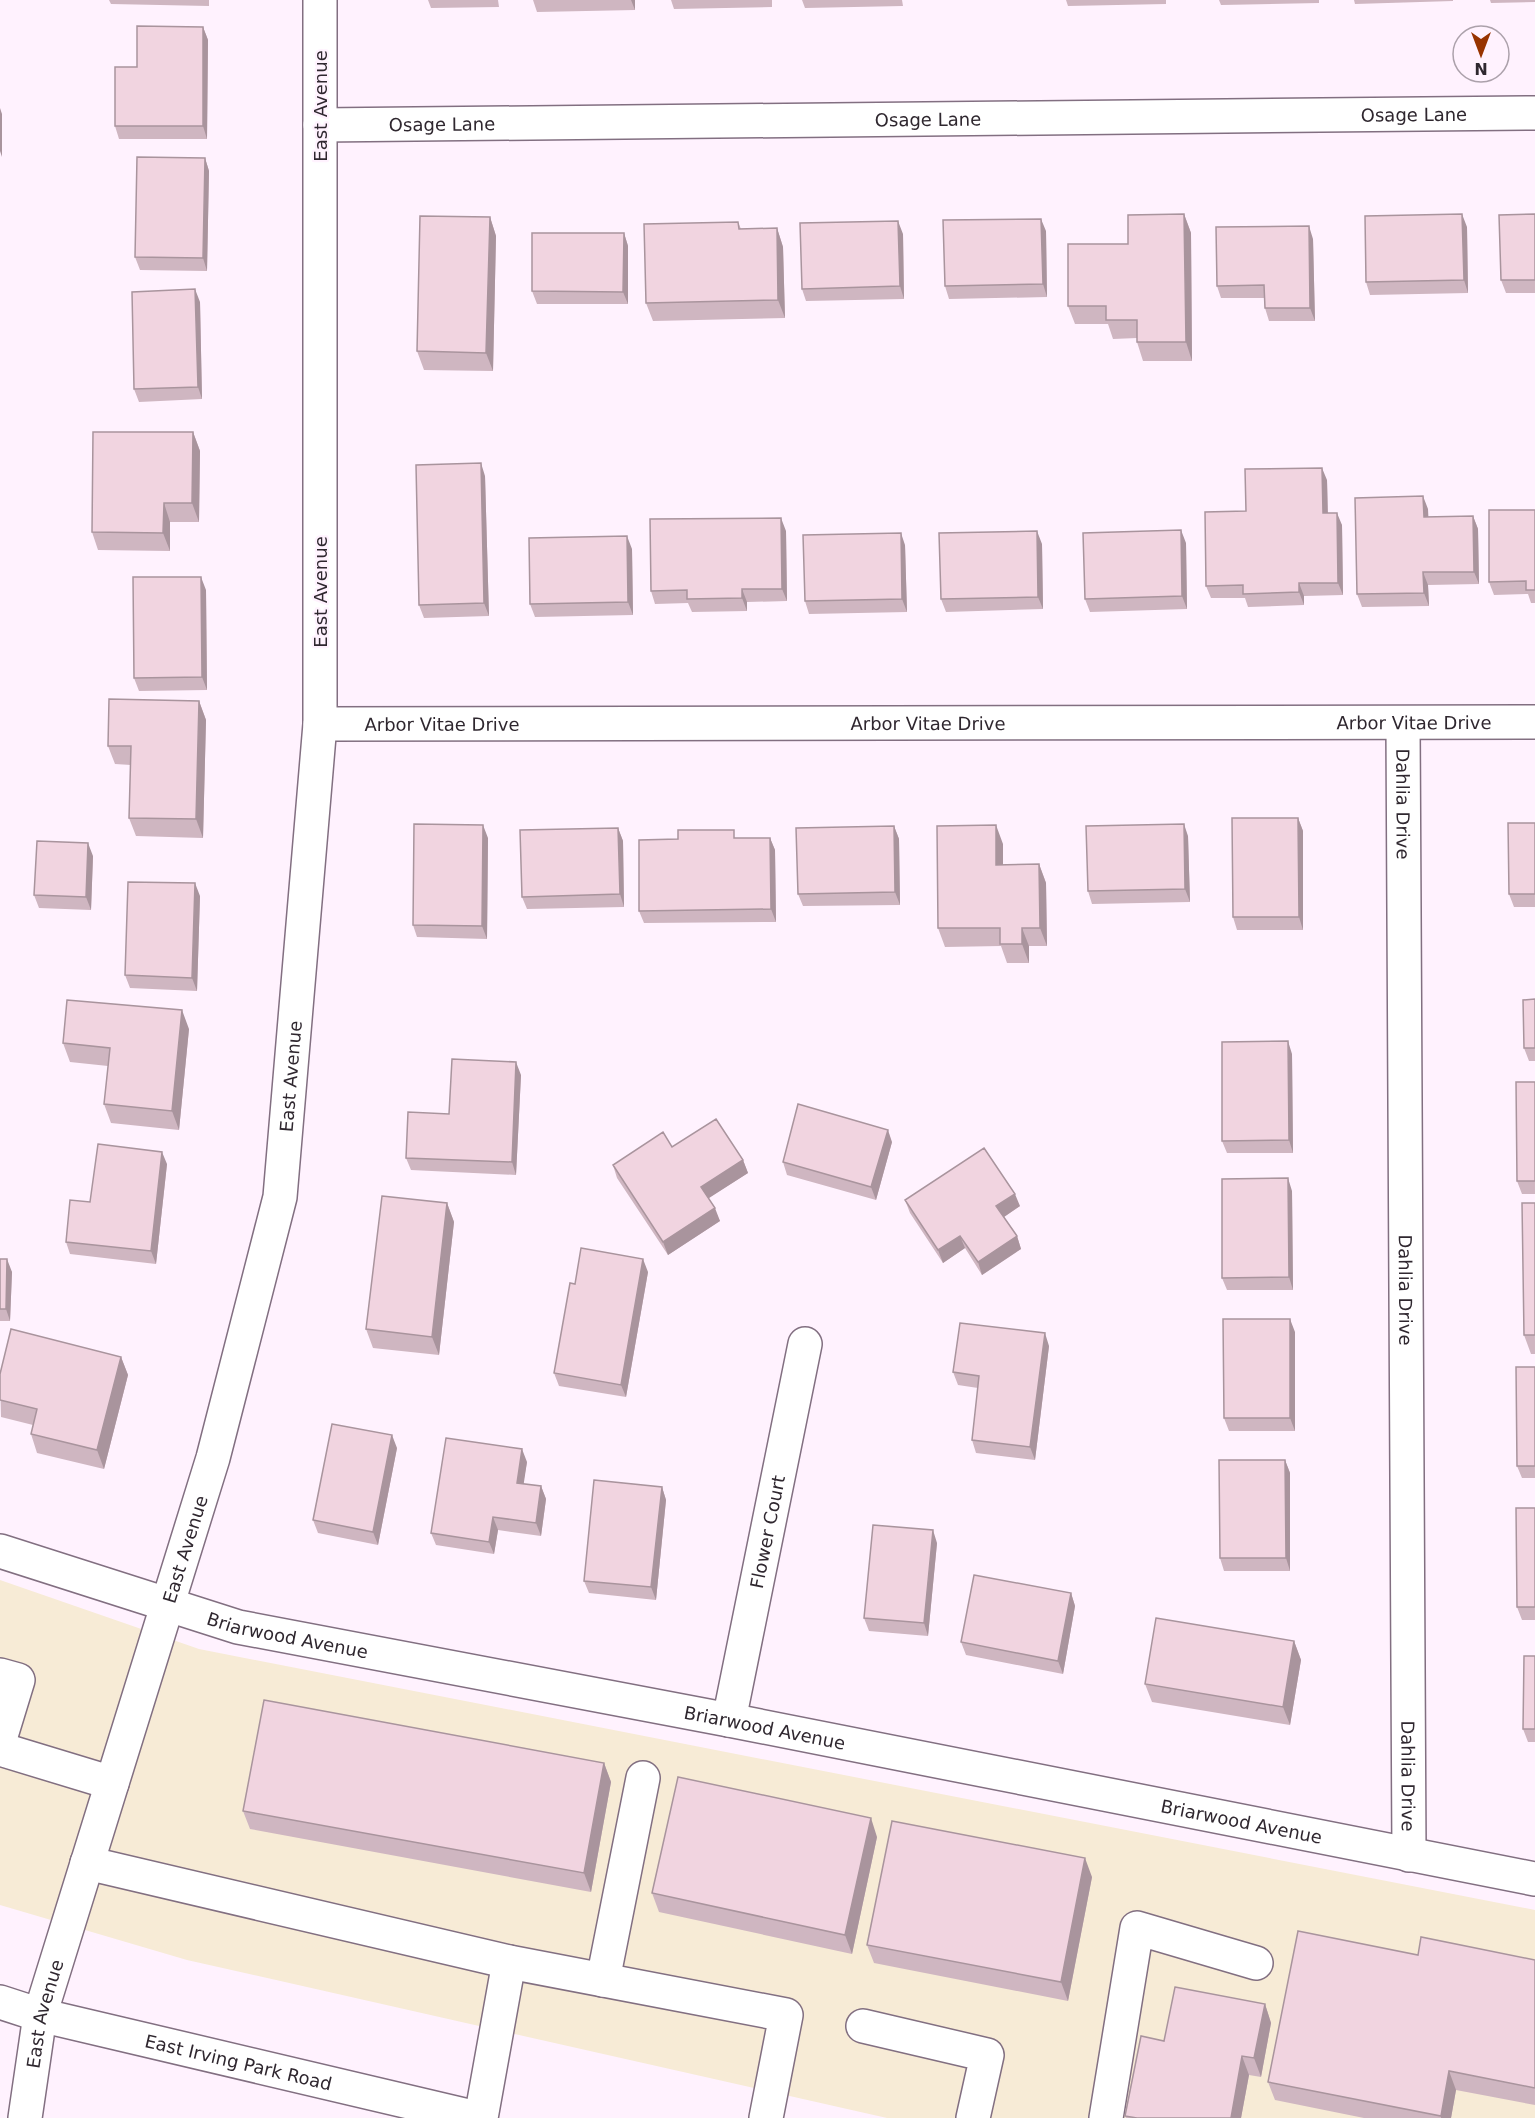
<svg xmlns="http://www.w3.org/2000/svg" width="1535" height="2118" font-family="'DejaVu Sans',sans-serif">
<style>
.commercial{fill:#f7ebd6}
.lines{fill:none;stroke-linecap:round;stroke-linejoin:round}
.minor-casing{stroke:#826f81;stroke-width:36}
.major-casing{stroke:#826f81;stroke-width:36}
.minor{stroke:#fff;stroke-width:33}
.major{stroke:#fff;stroke-width:33}
.wall{fill:#cfb6c1}
.shaded-wall{fill:#a9949d}
.building{fill:#f1d4e0;stroke:#a9949d;stroke-width:1.5}
.labels{text-anchor:middle;dominant-baseline:central;stroke-width:4.5;stroke-linejoin:round;paint-order:stroke}
.street-label{font-size:18px;fill:#2f272f;stroke:#fff2fe}
</style>
<rect width="100%" height="100%" fill="#fff2fe"/>
<path class="commercial" d="M0,1580L199,1649L1535,1910V2118H887L187,1960L0,1905Z"/>
<g class="lines">
<defs>
<g id="minor">
<path id="s1" d="M320,125L1535,113"/>
<path id="s2" d="M320,724L1535,722"/>
<path id="s3" d="M1403,724L1409,1855"/>
<path id="s4" d="M0,1551L238,1627L729,1720L1535,1879"/>
<path d="M0,1675L18,1680L0,1739"/>
<path id="s5" d="M729,1720L805,1344"/>
<path d="M0,1749L112,1783"/>
<path d="M87,1863L509,1962L481,2118"/>
<path d="M509,1962L786,2015L766,2118"/>
<path d="M603,1980L643,1778"/>
<path d="M863,2026L987,2055L973,2118"/>
<path id="s6" d="M25,2118L40,2015L213,1458L280,1197L320,724V0"/>
<path d="M1106,2118L1137,1928L1256,1963"/>
</g>
<g id="major">
<path id="s7" d="M0,2002L40,2015L477,2118"/>
</g>
</defs>
<use href="#minor" class="minor-casing"/>
<use href="#major" class="major-casing"/>
<use href="#minor" class="minor"/>
<use href="#major" class="major"/>
</g>
<path class="wall" d="M109,0H209V6L111,4Z
M428,0H498L499,7L431,8Z
M533,0H635V10L537,12Z
M671,0H772V7L674,9Z
M802,0H902L903,6L805,8Z
M1066,0H1166V4L1068,6Z
M1219,0H1319V3L1221,5Z
M1354,0H1453V1L1355,4Z
M1490,0H1535V2L1491,3Z
M203,27L208,40L207,139H119L115,126L137,67Z
M205,158L209,171L207,271L140,270L135,257Z
M1184,214L1191,233L1192,361H1143L1137,342V338L1113,339L1108,324H1075L1068,306L1128,244Z
M1535,214V293H1506L1501,280Z
M490,217L496,236L493,371L424,370L417,351Z
M738,222L741,229L777,228L783,247L785,318L653,321L646,303Z
M1467,227L1468,293L1370,295L1366,282Z
M1046,231L1047,297L949,299L945,286Z
M624,233L628,246V304H537L532,291Z
M903,234L904,299L806,301L802,289Z
M1313,239L1315,321H1269L1265,308L1264,298H1221L1217,286Z
M200,302L202,399L139,402L134,389Z
M193,432L200,451L199,522H170V551L98,550L92,532Z
M485,476L489,616L424,618L419,605Z
M1327,480L1328,513L1342,525L1343,595L1304,596V605L1248,607L1245,598H1211L1206,586L1246,511Z
M1428,509V517L1473,516L1478,529L1479,584L1428,585L1429,606L1362,607L1357,594Z
M1535,510V603H1531L1528,594L1494,595L1489,582Z
M786,531L787,601L747,602V611L692,612L688,603L655,604L651,591Z
M1186,543L1187,609L1090,612L1085,599Z
M1042,544L1043,609L946,612L941,599Z
M905,545L907,612L809,614L805,601Z
M632,549L633,615L535,617L530,604Z
M206,590L207,690L139,691L134,678Z
M199,701L206,720L203,838L136,836L129,818L131,765L115,764L108,746Z
M1298,818L1303,831V930H1237L1233,917Z
M1535,823V907H1514L1509,894Z
M894,826L899,839L900,905L803,906L798,894Z
M618,828L623,841L624,907L527,909L522,897Z
M1188,836L1190,902L1092,904L1088,891Z
M488,838L487,939L417,937L413,925Z
M770,838L775,850L776,922L644,923L639,911L678,839Z
M1003,844V865L1039,864L1046,883L1047,946H1029V963H1007L1001,946L945,947L938,928Z
M93,856L91,910L39,908L34,895Z
M200,896L197,991L130,988L125,975Z
M1535,999V1061H1529L1524,1048Z
M189,1029L179,1130L111,1123L104,1104L108,1066L70,1062L63,1043Z
M1292,1054L1293,1153H1227L1222,1141Z
M521,1075L516,1175L411,1170L406,1158L449,1114Z
M1535,1082V1194H1522L1517,1181Z
M892,1142L876,1200L787,1175L783,1162Z
M672,1147L743,1160L748,1173L708,1198L720,1221L668,1255L617,1178L613,1165Z
M167,1164L156,1264L70,1254L66,1242L90,1202Z
M1292,1191L1293,1290H1227L1222,1278Z
M905,1200L1020,1206L1004,1217L1017,1236L1021,1249L982,1275L965,1248L943,1263L910,1213Z
M447,1203L454,1222L439,1355L373,1348L366,1329Z
M1535,1203V1354H1531L1524,1335Z
M0,1259L12,1272L10,1321H0Z
M648,1272L626,1397L559,1386L554,1373L575,1284Z
M1295,1332V1431H1229L1224,1418Z
M1049,1346L1035,1460L976,1453L972,1440L978,1388L958,1385L953,1372Z
M121,1357L128,1375L104,1469L37,1453L31,1434L33,1425L1,1417L0,1374Z
M1535,1367V1478H1522L1517,1466Z
M397,1448L378,1545L318,1533L313,1520Z
M1285,1460L1290,1473V1571H1224L1220,1558Z
M527,1462L523,1484L541,1486L546,1499L541,1536L498,1530L494,1554L436,1545L431,1533Z
M662,1487L666,1500L656,1600L589,1593L584,1581Z
M1535,1508V1620H1522L1517,1607Z
M937,1543L928,1636L869,1631L864,1618Z
M1071,1593L1075,1606L1063,1674L966,1655L961,1642Z
M1294,1641L1301,1660L1290,1725L1152,1702L1145,1684Z
M1535,1656V1742H1528L1523,1729Z
M604,1763L611,1782L591,1892L250,1829L243,1811Z
M877,1837L852,1954L659,1912L652,1893Z
M1092,1877L1068,2001L874,1963L867,1945Z
M1418,1955L1535,1960V2105L1456,2090L1451,2118H1364L1275,2100L1268,2082Z
M1265,2004L1271,2023L1261,2077L1249,2075L1241,2118H1126L1125,2116L1164,2041Z"/>
<path class="shaded-wall" d="M631,0H635V10Z
M203,27L208,40L207,139L203,126Z
M0,108L2,114V157L0,151Z
M205,158L209,171L207,271L203,258Z
M1184,214L1191,233L1192,361L1186,342Z
M1462,214L1467,227L1468,293L1464,280Z
M490,217L496,236L493,371L486,353Z
M1041,219L1046,231L1047,297L1043,284Z
M898,221L903,234L904,299L900,286Z
M1309,226L1313,239L1315,321L1310,308Z
M777,228L783,247L785,318L778,300Z
M624,233L628,246V304L623,292Z
M195,289L200,302L202,399L198,387Z
M193,432L200,451L199,522L192,503Z
M481,463L485,476L489,616L484,603Z
M1322,468L1327,480L1328,526L1323,513Z
M1423,496L1428,509L1429,530L1424,517Z
M164,503L170,522V551L163,533Z
M1337,513L1342,525L1343,595L1338,583Z
M1473,516L1478,529L1479,584L1474,572Z
M781,518L786,531L787,601L782,589Z
M1181,530L1186,543L1187,609L1182,596Z
M1037,531L1042,544L1043,609L1038,597Z
M901,533L905,545L907,612L902,599Z
M627,536L632,549L633,615L628,602Z
M1423,572L1428,585L1429,606L1424,593Z
M201,577L206,590L207,690L202,677Z
M1299,583L1304,596V605L1299,592Z
M742,589L747,602V611L742,598Z
M199,701L206,720L203,838L196,819Z
M1298,818L1303,831V930L1299,917Z
M1184,824L1188,836L1190,902L1185,889Z
M483,825L488,838L487,939L482,926Z
M996,825L1003,844V884L996,865Z
M894,826L899,839L900,905L895,892Z
M618,828L623,841L624,907L620,894Z
M770,838L775,850L776,922L771,909Z
M88,843L93,856L91,910L86,897Z
M1039,864L1046,883L1047,946L1040,928Z
M195,883L200,896L197,991L192,978Z
M1022,928L1029,946V963L1022,944Z
M182,1010L189,1029L179,1130L172,1111Z
M1288,1041L1292,1054L1293,1153L1289,1140Z
M516,1062L521,1075L516,1175L512,1162Z
M888,1130L892,1142L876,1200L871,1187Z
M162,1152L167,1164L156,1264L151,1251Z
M743,1160L748,1173L706,1200L701,1187Z
M1288,1178L1292,1191L1293,1290L1289,1277Z
M1015,1194L1020,1206L1001,1219L996,1206Z
M447,1203L454,1222L439,1355L432,1337Z
M715,1208L720,1221L668,1255L663,1242Z
M960,1236L965,1248L943,1263L938,1250Z
M1017,1236L1021,1249L982,1275L978,1262Z
M7,1259L12,1272L10,1321L6,1309Z
M643,1259L648,1272L626,1397L621,1385Z
M1290,1319L1295,1332V1431L1290,1418Z
M1045,1333L1049,1346L1035,1460L1030,1447Z
M121,1357L128,1375L104,1469L97,1450Z
M392,1435L397,1448L378,1545L373,1532Z
M522,1449L527,1462L522,1495L517,1483Z
M1285,1460L1290,1473V1571L1286,1558Z
M541,1486L546,1499L541,1536L536,1523Z
M662,1487L666,1500L656,1600L651,1587Z
M493,1517L498,1530L494,1554L489,1542Z
M933,1530L937,1543L928,1636L924,1623Z
M1071,1593L1075,1606L1063,1674L1058,1661Z
M1294,1641L1301,1660L1290,1725L1283,1707Z
M604,1763L611,1782L591,1892L584,1873Z
M871,1818L877,1837L852,1954L845,1935Z
M1085,1858L1092,1877L1068,2001L1061,1982Z
M1265,2004L1271,2023L1261,2077L1254,2058Z
M1242,2056L1249,2075L1241,2118H1231Z
M1449,2071L1456,2090L1451,2118H1441V2116Z"/>
<path class="building" d="M137,26L203,27V126H115V67H137Z
M137,157L205,158L203,258L135,257Z
M1184,214L1186,342H1137V320H1106V306H1068V244H1128V215Z
M1462,214L1464,280L1366,282L1365,216Z
M1535,214V280H1501L1499,215Z
M420,216L490,217L486,353L417,351Z
M1041,219L1043,284L945,286L943,220Z
M898,221L900,286L802,289L800,223Z
M738,222L739,229L777,228L778,300L646,303L644,224Z
M1309,226L1310,308H1265L1264,285L1217,286L1216,227Z
M532,233H624L623,292L532,291Z
M195,289L198,387L134,389L132,292Z
M93,432H193L192,503H164L163,533L92,532Z
M481,463L484,603L419,605L416,465Z
M1322,468L1323,513H1337L1338,583H1299V592L1243,594V585L1206,586L1205,512L1246,511L1245,469Z
M1423,496L1424,517L1473,516L1474,572H1423L1424,593L1357,594L1355,498Z
M1489,510H1535V590H1526V581L1489,582Z
M781,518L782,589H742V598L687,599V590L651,591L650,519Z
M1181,530L1182,596L1085,599L1083,533Z
M1037,531L1038,597L941,599L939,533Z
M901,533L902,599L805,601L803,535Z
M627,536L628,602L530,604L529,538Z
M133,577H201L202,677L134,678Z
M109,699L199,701L196,819L129,818L131,746H108Z
M1232,818H1298L1299,917H1233Z
M1508,823H1535V894H1509Z
M414,824L483,825L482,926L413,925Z
M1184,824L1185,889L1088,891L1086,826Z
M996,825V865L1039,864L1040,928H1022V944H1000V928H938L937,826Z
M894,826L895,892L798,894L796,828Z
M618,828L620,894L522,897L520,830Z
M678,830H734V838H770L771,909L639,911V840L678,839Z
M37,841L88,843L86,897L34,895Z
M128,882L195,883L192,978L125,975Z
M1535,999V1048H1524L1523,1000Z
M67,1000L182,1010L172,1111L104,1104L110,1048L63,1043Z
M1288,1041L1289,1140L1222,1141V1042Z
M452,1059L516,1062L512,1162L406,1158L408,1112L449,1114Z
M1516,1082H1535V1181H1517Z
M798,1104L888,1130L871,1187L783,1162Z
M716,1119L743,1160L701,1187L715,1208L663,1242L613,1165L663,1132L672,1147Z
M98,1144L162,1152L151,1251L66,1242L70,1200L90,1202Z
M984,1148L1015,1194L996,1206L1017,1236L978,1262L960,1236L938,1250L905,1200Z
M1288,1178L1289,1277L1222,1278V1179Z
M382,1196L447,1203L432,1337L366,1329Z
M1522,1203H1535V1335H1524Z
M581,1248L643,1259L621,1385L554,1373L570,1283L575,1284Z
M0,1259H7L6,1309H0Z
M1223,1319H1290V1418H1224Z
M960,1323L1045,1333L1030,1447L972,1440L979,1376L953,1372Z
M11,1329L121,1357L97,1450L31,1434L37,1409L0,1400V1374Z
M1516,1367H1535V1466H1517Z
M332,1424L392,1435L373,1532L313,1520Z
M446,1438L522,1449L517,1483L541,1486L536,1523L493,1517L489,1542L431,1533Z
M1219,1460H1285L1286,1558H1220Z
M594,1480L662,1487L651,1587L584,1581Z
M1516,1508H1535V1607H1517Z
M873,1525L933,1530L924,1623L864,1618Z
M974,1575L1071,1593L1058,1661L961,1642Z
M1156,1618L1294,1641L1283,1707L1145,1684Z
M1524,1656H1535V1729H1523Z
M264,1700L604,1763L584,1873L243,1811Z
M678,1777L871,1818L845,1935L652,1893Z
M892,1821L1085,1858L1061,1982L867,1945Z
M1298,1931L1418,1955L1421,1937L1535,1960V2088L1449,2071L1441,2116L1268,2082Z
M1175,1987L1265,2004L1254,2058L1242,2056L1231,2118H1137L1125,2116L1141,2036L1164,2041Z"/>
<g class="labels">
<g class="street-label">
<text transform="translate(320 106) rotate(-90)">East Avenue</text>
<text stroke="none"><textPath href="#s1" startOffset="1094">Osage Lane</textPath></text>
<text stroke="none"><textPath href="#s1" startOffset="608">Osage Lane</textPath></text>
<text stroke="none"><textPath href="#s1" startOffset="122">Osage Lane</textPath></text>
<text transform="translate(320 592) rotate(-90)">East Avenue</text>
<text stroke="none"><textPath href="#s2" startOffset="1094">Arbor Vitae Drive</textPath></text>
<text stroke="none"><textPath href="#s2" startOffset="122">Arbor Vitae Drive</textPath></text>
<text stroke="none"><textPath href="#s2" startOffset="608">Arbor Vitae Drive</textPath></text>
<text stroke="none"><textPath href="#s3" startOffset="80">Dahlia Drive</textPath></text>
<text stroke="none"><textPath href="#s6" startOffset="1078">East Avenue</textPath></text>
<text stroke="none"><textPath href="#s3" startOffset="566">Dahlia Drive</textPath></text>
<text stroke="none"><textPath href="#s5" startOffset="192">Flower Court</textPath></text>
<text stroke="none"><textPath href="#s6" startOffset="592">East Avenue</textPath></text>
<text stroke="none"><textPath href="#s4" startOffset="300">Briarwood Avenue</textPath></text>
<text stroke="none"><textPath href="#s4" startOffset="786">Briarwood Avenue</textPath></text>
<text stroke="none"><textPath href="#s3" startOffset="1052">Dahlia Drive</textPath></text>
<text stroke="none"><textPath href="#s4" startOffset="1272">Briarwood Avenue</textPath></text>
<text stroke="none"><textPath href="#s6" startOffset="106">East Avenue</textPath></text>
<text stroke="none"><textPath href="#s7" startOffset="246">East Irving Park Road</textPath></text>
</g>
</g>
<g transform="translate(1481 54) rotate(180)"><circle r="28" fill="#fff2fe" stroke="#aca1ab" stroke-width="1.5"/>
<path d="M0-4.5L10 22L0 15L-10 22Z" fill="#983400"/>
<text y="-9" font-size="16" font-weight="bold" text-anchor="middle" fill="#2f272f">N</text>
</g>
</svg>
